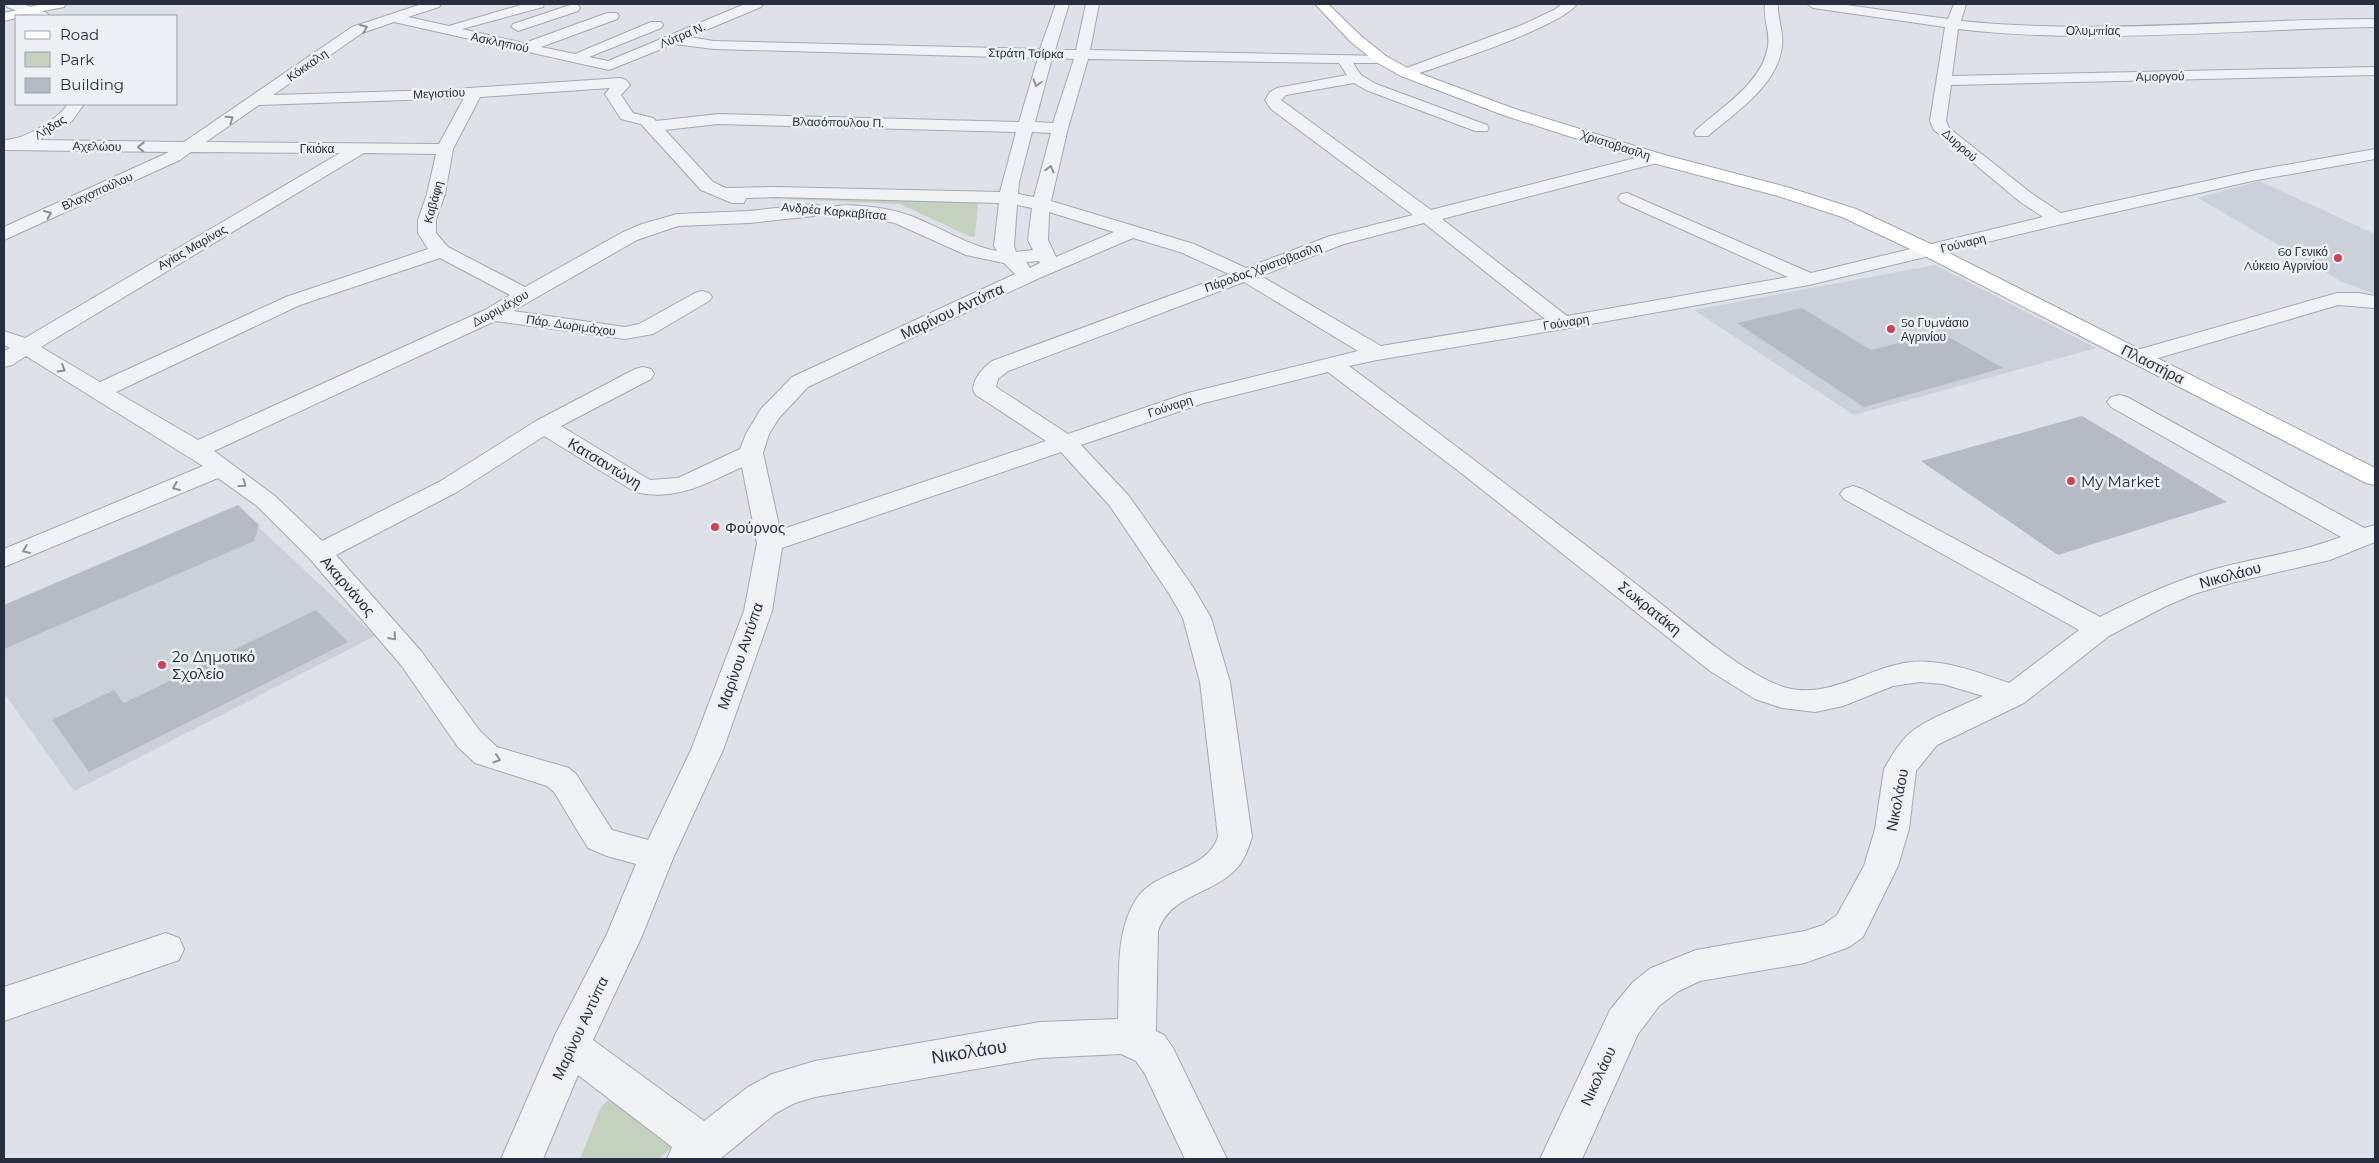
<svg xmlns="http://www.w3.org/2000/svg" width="2379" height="1163" font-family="Montserrat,sans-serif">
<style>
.built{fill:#ccd0d9}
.green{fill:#c3d1bf}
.building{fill:#b5bac4}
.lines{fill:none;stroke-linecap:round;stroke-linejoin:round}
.minor-casing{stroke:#a3a8b1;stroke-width:2}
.major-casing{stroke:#9da5b3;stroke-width:2}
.minor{fill:#f1f2f6;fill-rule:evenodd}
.major{fill:#fff;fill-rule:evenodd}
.oneway{stroke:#8c909a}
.poi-dot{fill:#cc4453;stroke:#edf0f5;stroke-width:2}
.labels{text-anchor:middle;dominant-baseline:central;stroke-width:5;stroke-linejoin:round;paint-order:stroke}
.far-street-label{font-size:12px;fill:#272f3e;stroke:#edf0f5}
.far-poi-label{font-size:12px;fill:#272f3e;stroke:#edf0f5;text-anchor:end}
.street-label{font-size:15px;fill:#272f3e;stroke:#edf0f5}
.poi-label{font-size:15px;fill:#272f3e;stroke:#edf0f5;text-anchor:start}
.near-street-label{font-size:18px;fill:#272f3e;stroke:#edf0f5}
</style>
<rect width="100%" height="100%" fill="#dee1e7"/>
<path class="built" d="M2259,181L2375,234V294L2342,282L2198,198Z
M1935,265L2096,348L1854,415L1694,310Z
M240,510L375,636L74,791L4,693V612Z"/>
<path class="green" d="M777,196L978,201L975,236L971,237L900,204L786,199Z
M615,1098L673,1142L670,1149L658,1159H580L601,1107L607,1101Z"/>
<path class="building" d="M1802,308L1871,350L1940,332L2003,368L1864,407L1737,323Z
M2082,416L2227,502L2058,555L1921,461Z
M238,505L259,525L254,541L4,649V605Z
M316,610L348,642L89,772L52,720L114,690L124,703Z"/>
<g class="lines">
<defs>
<path id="minor" d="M5,4H23L47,13L49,16H31L7,7Z
M422,4H441L439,7L408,17L449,26L524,4H544L543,7L462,29L528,44L530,41L607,13H617L619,16L617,19L541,47L575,54L651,22H661L663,25L661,28L589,57L608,61L745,4H763L761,7L689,37L714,41L1040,49L1056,4H1069L1055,50H1076L1086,4H1099L1090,50L1386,56L1388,59L1381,63H1353L1361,75L1376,84L1487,125L1489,128L1487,131H1475L1366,90L1354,83L1286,95L1281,100L1431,210L1655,153L1661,154L1664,158L1661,162L1442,219L1567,316L1788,277L1621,202L1618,198L1621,194L1627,193L1811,273L2043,217L2019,201L1934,130L1930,121L1945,27L1813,8L1807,4H1839L1948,19L1954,4H1966L1961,21C2099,35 2237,19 2375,19V27C2239,29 2092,45 1958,29L1952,76L2375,67V75L1951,85L1946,121L1949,128L2031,193L2061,213L2252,171L2375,149V159L2252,181L2058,225L1809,285L1563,329L1377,360L1349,366C1447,439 1544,513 1640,587C1678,616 1743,676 1787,688C1831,699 1868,667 1911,662C1944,659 1977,672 2009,683L2079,630L1844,499L1840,494L1844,489L1853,486L1862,489L2100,617C2137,598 2174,581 2215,569C2257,557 2300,553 2341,537L2111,407L2107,402L2111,397L2119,395L2127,397L2364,528L2375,525V542L2330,560L2231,583L2194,594L2164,607L2109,636L2024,703L1937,745L1916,771L1909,829L1898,866L1863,937L1849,947L1805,963L1700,981L1677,992L1659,1006L1638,1034L1582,1159H1540L1610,1010L1633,982L1651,968L1696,950L1805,931L1823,925L1837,915L1864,866L1875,829L1884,769C1892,755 1902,738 1915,729C1934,716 1962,706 1983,696L1943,684L1920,682L1893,686L1843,706L1815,712L1782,708L1755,699L1710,671L1465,476L1328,372L1204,403L1081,445L1129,496L1193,587L1211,618L1230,682L1252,837C1248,849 1244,862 1234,871C1210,895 1170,895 1158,931L1156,1031L1164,1035L1173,1048L1227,1159H1185L1145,1074L1136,1061L1121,1054L1040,1058L815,1097L795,1103L776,1113L720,1159H667L672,1147L578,1075L543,1159H501L556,1033L607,934L636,864L607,856L588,848L554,792L547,786L475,763L458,747L401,665L310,559L257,506L218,478L4,567V549L203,466L26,356L12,365L4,367V351L10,348L4,345V331L25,338L340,153L191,152L180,160L4,240V227L169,152L4,150V140C24,140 57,120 68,104H84L72,121L39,140L184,142L352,27ZM394,22L609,70L674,44L714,49L1038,58L1019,122L718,114L656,121L653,118L633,113L621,95L630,85L626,80L621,78L439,90L273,95L362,33ZM1052,58L1074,59L1053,123L1035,122ZM1088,59L1339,63L1347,75L1277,88L1270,92L1265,100L1271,109L1413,215L1330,236L1246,268L1194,244L1051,201L1068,128ZM610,88L605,94L621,119L641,124L701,190L732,203H744L746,198L775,197L999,203L994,246L997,251C966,245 940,227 911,216C895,210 878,207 861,206C851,205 841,205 831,207L828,211L831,215L870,218L895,223L966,255L1004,263L1015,274L792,377L761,409L746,434L740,449L678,478L650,480L561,426L651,379L654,374L651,369L643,367L635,369L536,421L439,482L322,541L275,496L214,451L495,321L625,339L653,334L709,301L712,297L709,293L702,291L695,293L639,324L625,327L513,311L637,240L678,226L749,223L814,216L820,214L823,210L820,206L814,204L749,211L677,214L642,224L623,232L525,287L448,247L436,233V220L445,194L453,149L480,97ZM464,98L439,144L206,142L259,105ZM718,124L1016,132L1000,192L775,187L726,188L713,182L665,130ZM1032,132L1051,133L1034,197L1018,194L1019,182ZM364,153L436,154L427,194L418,220V233L428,249L286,297L100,382L41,347ZM1017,205L1032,208L1028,240L1033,250L1016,252L1014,246ZM1049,212L1114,232L1056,257L1048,240ZM1424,223L1545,319L1381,346L1261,276L1344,244ZM1133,238L1180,252L1229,274L992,361C982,369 974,377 973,390L976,395L1046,441L780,530L763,453L769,434L779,418L808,387L1035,280ZM440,258L510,295L485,310L198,440L116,392L300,305ZM1039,261L1040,263L1030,268L1026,262ZM1244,282L1358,351L1188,393L1068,434L996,387L998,379L1008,371ZM544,436L635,492C675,502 707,483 742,467L757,543L744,611L691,750L648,840L612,830L576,774L569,768L497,747L480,731L421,651L336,555L457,492ZM1061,452L1110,506L1170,595L1183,618L1200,682L1218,837C1206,872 1157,869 1137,898C1114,932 1120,979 1118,1019L1040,1022L815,1061L772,1074L748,1087L704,1121L593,1040L642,936L674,856L723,750L772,611L782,548Z
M573,4L578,5L580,8L578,11L518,31L511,27L513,24Z
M1562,4H1577C1559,28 1445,64 1411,76L1406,77L1399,73L1401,70L1522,25L1554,10Z
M1765,4H1778C1777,18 1784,32 1782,46C1778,85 1735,113 1708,136H1696L1694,133L1696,130C1722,107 1763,82 1768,46C1770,32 1763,18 1765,4Z
M2337,293H2359L2375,296V308L2338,305L2138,364L2130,362L2127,357L2130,352Z
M166,933L179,938L184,949L179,960L4,1021V987Z"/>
<path id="major" d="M43,4H66L64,7L16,16V18L4,21V13Z
M1315,4H1328L1361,36L1386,56L1411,70L1515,109L1661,154L1790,188L1856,209L1937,247L2375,468V485L2366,483L1923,255L1842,217L1778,196L1649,162L1503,115L1401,76L1376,62L1351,42Z"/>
</defs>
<use href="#minor" class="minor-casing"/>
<use href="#major" class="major-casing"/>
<use href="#minor" class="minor"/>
<use href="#major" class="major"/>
</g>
<defs><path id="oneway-chevron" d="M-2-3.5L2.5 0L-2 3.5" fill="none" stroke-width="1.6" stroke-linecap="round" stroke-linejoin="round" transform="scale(1.25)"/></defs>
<g class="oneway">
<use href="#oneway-chevron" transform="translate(364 28) rotate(-23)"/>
<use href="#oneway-chevron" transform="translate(1037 83) rotate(106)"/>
<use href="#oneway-chevron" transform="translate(230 119) rotate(-35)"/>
<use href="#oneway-chevron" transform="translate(141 147) rotate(-179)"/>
<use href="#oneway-chevron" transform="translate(1050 169) rotate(-76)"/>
<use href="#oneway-chevron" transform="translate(48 214) rotate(-24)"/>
<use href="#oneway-chevron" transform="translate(62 369) rotate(31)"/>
<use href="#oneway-chevron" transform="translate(243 484) rotate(36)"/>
<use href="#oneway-chevron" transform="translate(176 487) rotate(157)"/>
<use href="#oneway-chevron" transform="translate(26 550) rotate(157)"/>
<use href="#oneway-chevron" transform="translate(393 637) rotate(49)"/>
<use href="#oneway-chevron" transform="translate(497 759) rotate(18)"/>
</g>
<g class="poi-dot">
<circle cx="2338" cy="258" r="5"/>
<circle cx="1891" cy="329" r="5"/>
<circle cx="2071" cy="481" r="5"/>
<circle cx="715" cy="527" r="5"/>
<circle cx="162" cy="665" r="5"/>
</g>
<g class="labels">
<g class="far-street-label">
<text x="2093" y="30">Ολυμπίας</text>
<text transform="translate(682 35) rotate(-23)">Λύτρα Ν.</text>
<text transform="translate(500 42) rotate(12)">Ασκληπιού</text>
<text transform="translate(1026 53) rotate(1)">Στράτη Τσίρκα</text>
<text transform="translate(307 65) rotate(-35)">Κόκκαλη</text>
<text transform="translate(2160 76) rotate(-1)">Αμοργού</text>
<text transform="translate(439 93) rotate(-3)">Μεγιστίου</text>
<text transform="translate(838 122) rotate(1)">Βλασόπουλου Π.</text>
<text transform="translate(50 127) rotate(-32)">Λήδας</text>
<text transform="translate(1616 145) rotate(18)">Χριστοβασίλη</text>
<text transform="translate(1960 145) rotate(42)">Δυρρού</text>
<text transform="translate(97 146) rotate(1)">Αχελώου</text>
<text x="317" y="148">Γκιόκα</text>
<text transform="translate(97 191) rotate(-24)">Βλαχοπούλου</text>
<text transform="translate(433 202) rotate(-75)">Καβάφη</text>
<text transform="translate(834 211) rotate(5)">Ανδρέα Καρκαβίτσα</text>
<text transform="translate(1963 243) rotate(-14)">Γούναρη</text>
<text transform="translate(192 247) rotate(-30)">Αγίας Μαρίνας</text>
<text transform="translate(1263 267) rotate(-20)">Πάροδος Χριστοβασίλη</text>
<text transform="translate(500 308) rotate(-29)">Δωριμάχου</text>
<text transform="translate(1566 322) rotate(-9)">Γούναρη</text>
<text transform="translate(571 325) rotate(8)">Πάρ. Δωριμάχου</text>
<text transform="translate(1170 406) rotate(-18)">Γούναρη</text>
</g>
<g class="far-poi-label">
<text x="2328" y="251">6ο Γενικό<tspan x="2328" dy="14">Λύκειο Αγρινίου</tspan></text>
<text x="1901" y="322" text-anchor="start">5ο Γυμνάσιο<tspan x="1901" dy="14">Αγρινίου</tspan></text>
</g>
<g class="street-label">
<text transform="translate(952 311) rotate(-25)">Μαρίνου Αντύπα</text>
<text transform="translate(2153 364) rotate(27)">Πλαστήρα</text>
<text transform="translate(605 463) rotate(31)">Κατσαντώνη</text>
<text transform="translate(2230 575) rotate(-15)">Νικολάου</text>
<text transform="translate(348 586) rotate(49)">Ακαρνάνος</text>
<text transform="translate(1650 608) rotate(39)">Σωκρατάκη</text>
<text transform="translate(740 656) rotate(-71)">Μαρίνου Αντύπα</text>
<text transform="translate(1897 800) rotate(-79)">Νικολάου</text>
<text transform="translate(580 1028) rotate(-65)">Μαρίνου Αντύπα</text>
<text transform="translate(1598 1076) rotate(-65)">Νικολάου</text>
</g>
<g class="poi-label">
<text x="2081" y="481">My Market</text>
<text x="725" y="527">Φούρνος</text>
<text x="172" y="656">2ο Δημοτικό<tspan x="172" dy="17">Σχολείο</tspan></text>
</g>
<g class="near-street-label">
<text transform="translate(969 1052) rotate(-9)">Νικολάου</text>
</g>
</g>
<rect width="2379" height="1163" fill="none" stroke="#272f3e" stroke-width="10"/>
<rect x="15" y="15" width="162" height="90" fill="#edf0f5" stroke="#9ea3ac"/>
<rect x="25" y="31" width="25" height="8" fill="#ffffff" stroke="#9ea3ac"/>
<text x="60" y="40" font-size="15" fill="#272f3e">Road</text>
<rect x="25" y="52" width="25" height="15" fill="#c3d1bf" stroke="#9ea3ac"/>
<text x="60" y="65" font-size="15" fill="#272f3e">Park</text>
<rect x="25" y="78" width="25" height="15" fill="#b5bac4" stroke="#9ea3ac"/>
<text x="60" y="90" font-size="15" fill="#272f3e">Building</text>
</svg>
